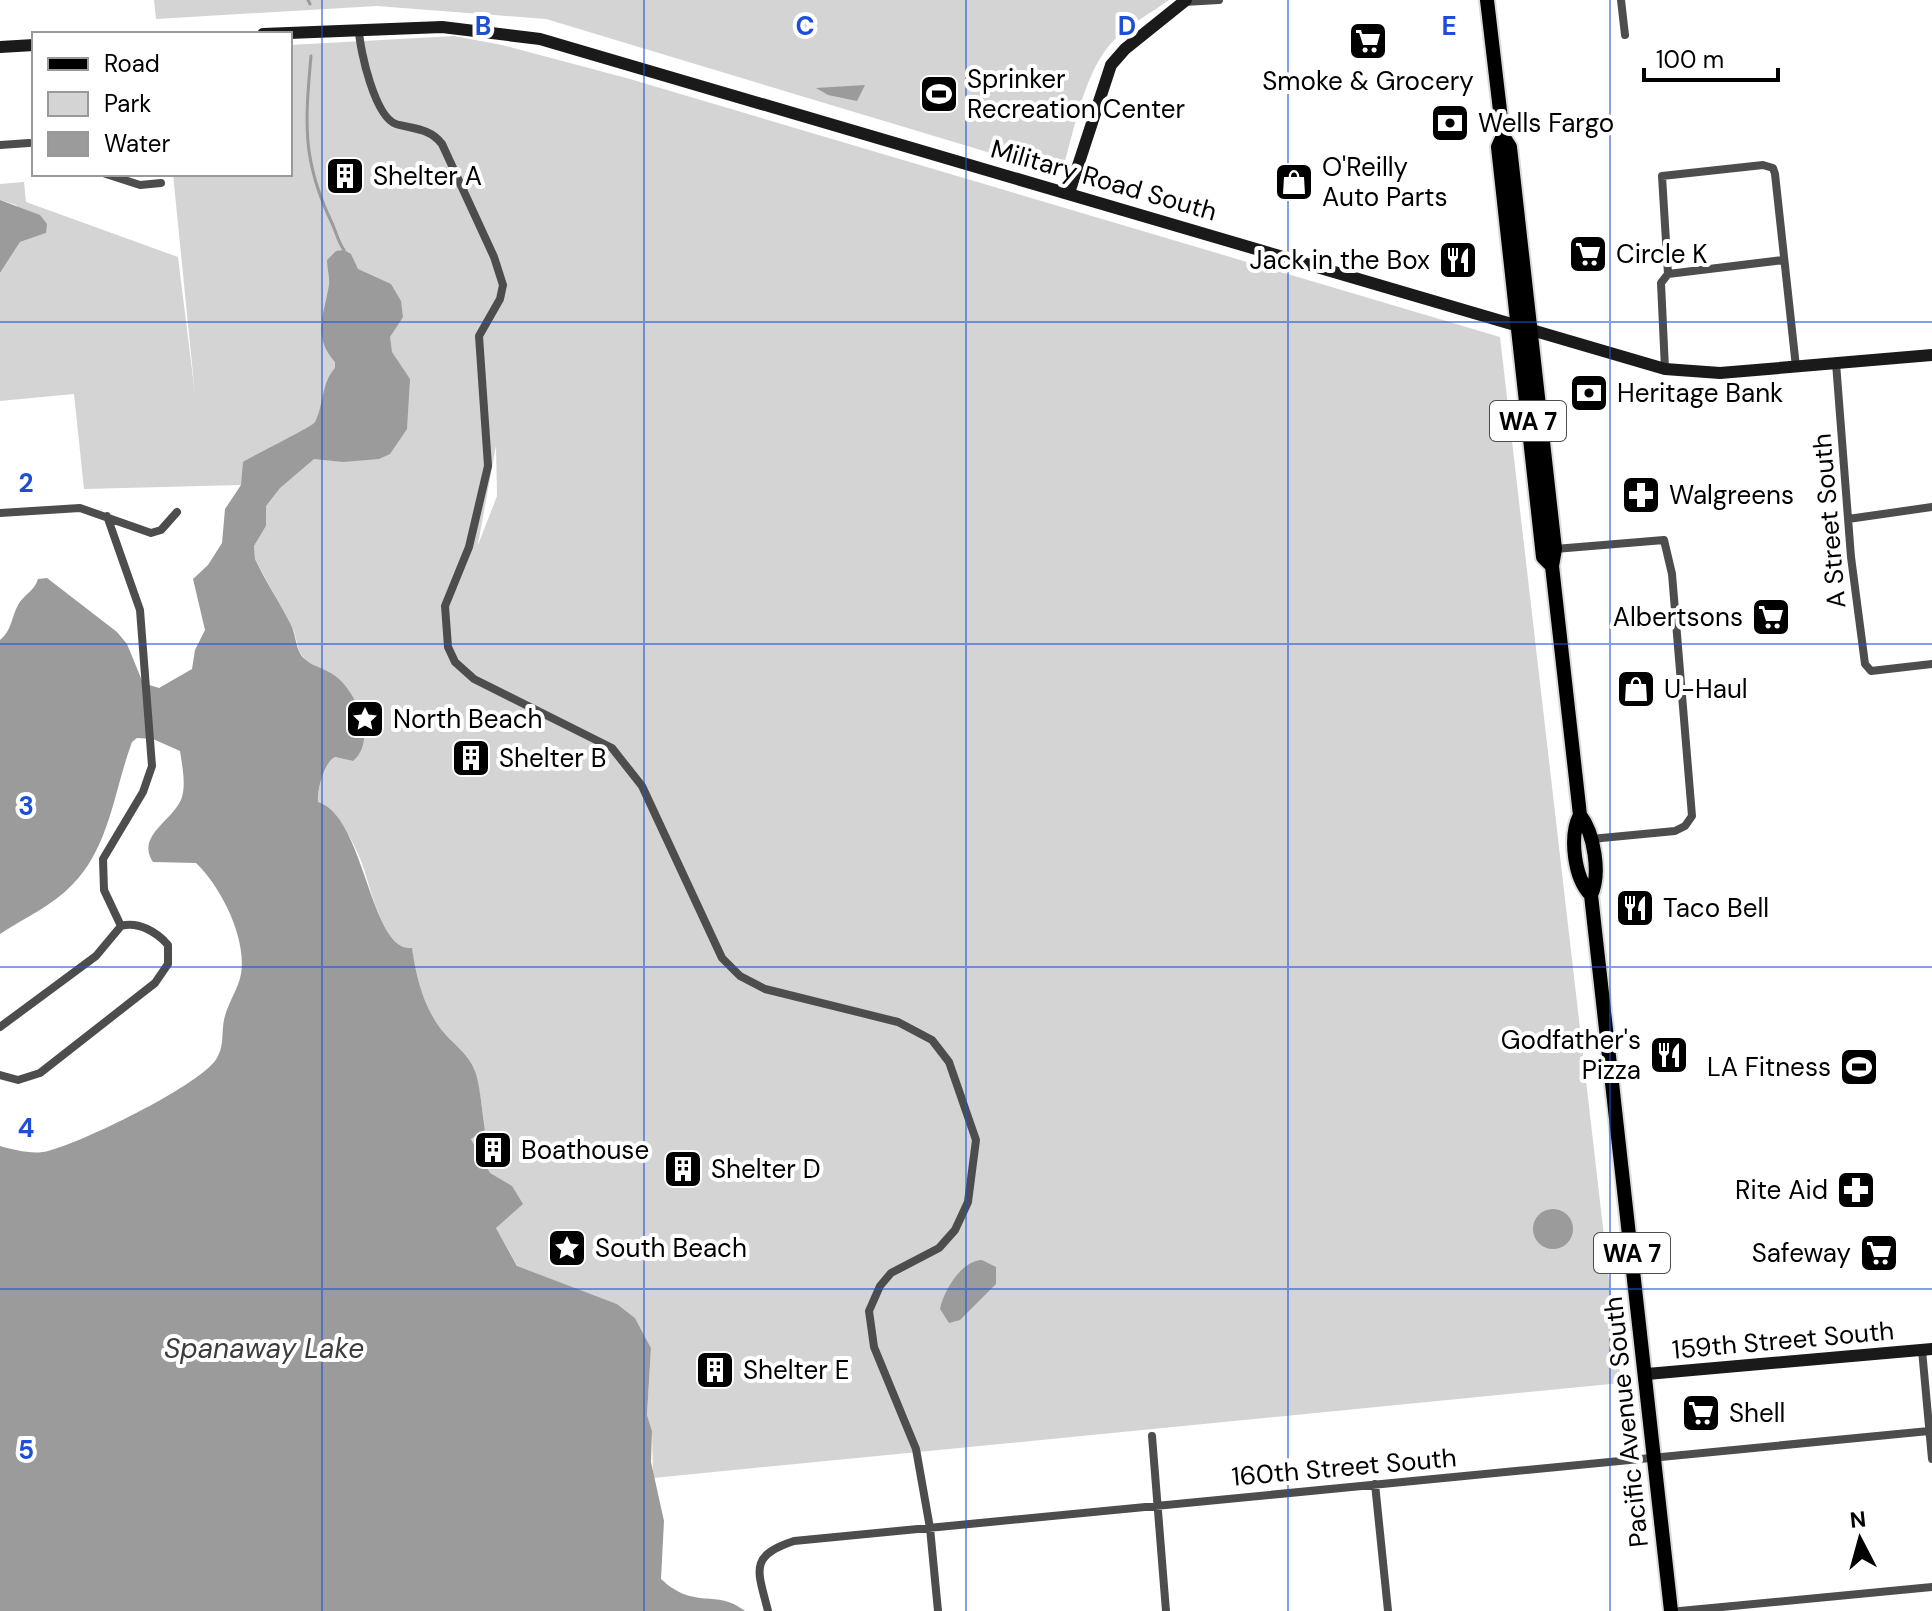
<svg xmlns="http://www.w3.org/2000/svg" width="1932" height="1611" font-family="'DM Sans',sans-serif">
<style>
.green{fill:#d4d4d4;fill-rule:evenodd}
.water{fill:#9b9b9b}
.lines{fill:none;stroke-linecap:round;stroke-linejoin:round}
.stream{stroke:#9b9b9b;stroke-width:3}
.primary-casing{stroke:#dbdbdb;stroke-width:18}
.street{stroke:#4d4d4d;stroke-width:8}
.secondary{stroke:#1a1a1a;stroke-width:12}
.primary{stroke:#000;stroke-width:14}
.grid{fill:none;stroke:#1d4ed8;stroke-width:2;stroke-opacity:0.55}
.labels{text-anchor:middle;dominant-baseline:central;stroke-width:8;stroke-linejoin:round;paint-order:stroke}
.shield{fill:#fff;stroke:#4c4c4c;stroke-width:2}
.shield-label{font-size:24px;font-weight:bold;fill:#000}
.poi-label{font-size:26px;fill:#000;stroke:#fff;text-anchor:start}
.street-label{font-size:26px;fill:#000;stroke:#fff}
.water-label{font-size:28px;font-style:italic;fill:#3c3c3c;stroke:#fff}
.grid-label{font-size:26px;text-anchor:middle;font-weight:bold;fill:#1d4ed8;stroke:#fff;stroke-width:8;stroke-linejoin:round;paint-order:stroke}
</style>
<rect width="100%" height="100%" fill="#fff"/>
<path class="green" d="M154,0H1169C1151,13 1128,25 1113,41C1084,73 1076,124 1064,164L1050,171L546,19L377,6L156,19Z
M454,36L502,45L630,79L1500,337L1621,1383L653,1478L652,1431L647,1415L651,1348L635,1318L617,1304L518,1267L496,1228L512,1187L489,1173L471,1139L485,1130C482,1112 481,1091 475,1074C468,1052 450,1043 438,1025C422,1002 416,976 412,949C381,950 369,877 359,856C349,833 338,816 318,802C317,790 324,764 335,757L353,761L337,677L306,661L299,651L294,631L255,559L254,546L266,526V506L240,485L84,489L74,394L0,401V273L20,242L46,233L16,205L0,200V184L24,182L26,202L178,257L195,394L173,174H290V45ZM496,446L497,496L478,545V544Z"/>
<path class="water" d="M865,85L857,101L828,95L816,88Z
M0,200L40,215L47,224L46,233L20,242L0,273Z
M344,250L351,254L358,269L391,284L401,301L403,317L390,337L392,352L410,379L407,429L390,454L379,459L343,462L314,459L280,488L266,506V526L254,546L255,559C266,582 280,603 291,625C296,635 295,645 301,655C310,667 327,668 338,678C358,696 377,740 353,761L335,757C324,763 317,790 318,802C365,816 370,953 412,948C416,975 422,1002 438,1025C450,1043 469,1052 476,1074C481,1092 482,1112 485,1130L471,1139L490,1173L512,1186L523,1204L496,1228L517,1266L617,1304L635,1318L651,1348L647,1415L652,1431L651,1462L664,1521L661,1579C695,1611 716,1588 745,1611H0V1146C14,1150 34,1155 48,1151C83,1142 194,1088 215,1061C225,1047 221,1035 224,1020C227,1004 238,990 241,974C247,938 221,887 196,863L153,862C135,835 175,820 182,797C186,783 182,765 180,751L153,739L137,738L132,742C114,790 110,847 72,885C52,906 24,918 0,934V640C12,630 11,618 18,605C24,594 34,592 38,579L47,578L117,632L127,644L143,683L159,688L192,669L195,650L205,630L193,579L208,565L222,543L225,509L241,485L243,462C254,455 312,427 315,422C324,405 321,383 335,368V362C312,337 324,315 329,285C330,278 327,268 327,260L336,251Z
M1533 1229a20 20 0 1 1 40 0a20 20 0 1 1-40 0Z
M982,1260L996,1267V1284L960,1320L949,1323L940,1309C944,1290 961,1261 982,1260Z"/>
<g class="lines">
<path class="stream" d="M308,0L310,4
M311,56C305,123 302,160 331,221C336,231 338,242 344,250"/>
<defs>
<path id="primary" d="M1487,0L1503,136L1510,147L1555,549L1552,566L1580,815C1594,833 1601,874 1591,895L1671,1611
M1503,136L1498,147L1543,557L1552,566
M1580,815C1569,836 1574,878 1591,895"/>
</defs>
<use href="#primary" class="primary-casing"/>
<path class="street" d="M1621,0L1625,35
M1184,2L1219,0
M359,31C360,51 375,117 396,124C413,129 430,128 442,144L494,257L503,285L500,299L479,336L488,466L469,547L445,606L448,647L455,662L474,679L612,748L642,786L722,958L740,976L765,989L898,1022L932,1040L949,1062L976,1140L968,1202L955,1230L939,1248L891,1273L880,1286L869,1311L874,1347L916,1449L930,1528L938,1611
M0,145L29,143
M106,174L140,185L161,183
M1668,274L1783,260
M1836,363L1851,557L1865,664L1871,671L1932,664
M1665,369L1661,283L1668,274L1662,176L1763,165L1773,168L1775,174L1796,367
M0,513L80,508L151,533L161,530L177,512
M107,516L140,610L152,766L143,792L103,859L104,890L121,926
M1848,519L1932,507
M1555,549L1664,540L1672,574L1692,816L1685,826L1675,831L1591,839
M0,1027L96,956L121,926
M0,1075L18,1080L40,1073L155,983L168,964V945C157,932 138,921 121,926
M1922,1350L1932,1459
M1152,1436L1166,1611
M1375,1484L1388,1611
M768,1611C758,1571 748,1556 794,1541L1929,1431
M1680,1611L1932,1587"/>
<path class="secondary" d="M263,34L442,27L540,39L1665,369L1720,373L1932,355
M0,47L34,45
M1069,193L1111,65L1125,49L1186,0
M1647,1374L1932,1349"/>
<use href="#primary" class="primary"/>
</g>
<path class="grid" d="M322,0V1611M644,0V1611M966,0V1611M1288,0V1611M1610,0V1611M0,322H1932M0,644H1932M0,967H1932M0,1289H1932"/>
<defs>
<symbol id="supermarket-square" viewBox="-11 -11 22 22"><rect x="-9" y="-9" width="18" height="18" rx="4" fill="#000" stroke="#fff"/><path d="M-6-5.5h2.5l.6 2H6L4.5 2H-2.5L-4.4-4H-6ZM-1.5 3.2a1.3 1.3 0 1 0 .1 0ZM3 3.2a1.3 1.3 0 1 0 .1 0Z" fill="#fff"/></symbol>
<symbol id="stadium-square" viewBox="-11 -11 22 22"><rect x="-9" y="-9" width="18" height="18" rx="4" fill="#000" stroke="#fff"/><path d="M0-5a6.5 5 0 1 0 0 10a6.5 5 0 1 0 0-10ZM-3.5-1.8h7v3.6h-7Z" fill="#fff"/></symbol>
<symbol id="bank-square" viewBox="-11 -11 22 22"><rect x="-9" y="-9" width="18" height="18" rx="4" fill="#000" stroke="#fff"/><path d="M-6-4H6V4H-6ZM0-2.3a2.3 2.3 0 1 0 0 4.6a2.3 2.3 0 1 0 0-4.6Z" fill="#fff"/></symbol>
<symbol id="building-square" viewBox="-11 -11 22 22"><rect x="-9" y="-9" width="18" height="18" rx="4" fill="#000" stroke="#fff"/><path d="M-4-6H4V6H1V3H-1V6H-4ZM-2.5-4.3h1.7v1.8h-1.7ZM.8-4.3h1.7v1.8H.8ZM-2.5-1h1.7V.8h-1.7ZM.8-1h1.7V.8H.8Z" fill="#fff"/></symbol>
<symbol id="shop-square" viewBox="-11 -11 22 22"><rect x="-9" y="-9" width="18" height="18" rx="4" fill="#000" stroke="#fff"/><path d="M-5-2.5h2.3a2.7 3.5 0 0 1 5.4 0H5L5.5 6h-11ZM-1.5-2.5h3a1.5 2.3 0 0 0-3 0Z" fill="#fff"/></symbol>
<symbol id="restaurant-square" viewBox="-11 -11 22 22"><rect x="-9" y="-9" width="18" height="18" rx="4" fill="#000" stroke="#fff"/><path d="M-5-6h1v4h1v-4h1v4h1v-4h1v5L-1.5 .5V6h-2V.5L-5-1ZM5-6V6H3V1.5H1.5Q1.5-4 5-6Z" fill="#fff"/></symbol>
<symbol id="pharmacy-square" viewBox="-11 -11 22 22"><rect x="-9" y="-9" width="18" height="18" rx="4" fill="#000" stroke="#fff"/><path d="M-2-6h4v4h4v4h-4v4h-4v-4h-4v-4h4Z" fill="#fff"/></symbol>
<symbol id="sight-square" viewBox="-11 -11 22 22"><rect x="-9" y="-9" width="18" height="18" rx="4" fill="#000" stroke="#fff"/><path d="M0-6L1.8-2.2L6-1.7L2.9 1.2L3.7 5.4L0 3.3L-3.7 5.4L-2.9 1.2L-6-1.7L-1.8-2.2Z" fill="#fff"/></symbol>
</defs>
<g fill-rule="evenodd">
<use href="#supermarket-square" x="1346" y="19" width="44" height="44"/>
<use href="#stadium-square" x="917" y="72" width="44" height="44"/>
<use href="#bank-square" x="1428" y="101" width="44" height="44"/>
<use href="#building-square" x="323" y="154" width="44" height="44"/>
<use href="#shop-square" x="1272" y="160" width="44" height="44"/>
<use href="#supermarket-square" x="1566" y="232" width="44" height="44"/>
<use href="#restaurant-square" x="1436" y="238" width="44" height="44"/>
<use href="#bank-square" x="1567" y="371" width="44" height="44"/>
<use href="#pharmacy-square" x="1619" y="473" width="44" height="44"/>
<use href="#supermarket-square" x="1749" y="595" width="44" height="44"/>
<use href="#shop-square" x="1614" y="667" width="44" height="44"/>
<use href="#sight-square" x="343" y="697" width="44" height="44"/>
<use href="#building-square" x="449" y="736" width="44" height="44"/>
<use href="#restaurant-square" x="1613" y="886" width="44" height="44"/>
<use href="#restaurant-square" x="1647" y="1033" width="44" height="44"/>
<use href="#stadium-square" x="1837" y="1045" width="44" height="44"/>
<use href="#building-square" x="471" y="1128" width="44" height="44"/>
<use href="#building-square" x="661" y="1147" width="44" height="44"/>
<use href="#pharmacy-square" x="1834" y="1168" width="44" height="44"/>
<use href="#sight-square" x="545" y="1226" width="44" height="44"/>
<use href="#supermarket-square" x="1857" y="1231" width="44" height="44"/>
<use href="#building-square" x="693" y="1348" width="44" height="44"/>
<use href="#supermarket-square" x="1679" y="1391" width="44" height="44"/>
</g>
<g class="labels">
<g class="shield">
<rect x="1490" y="401" width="76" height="40" rx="6"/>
<rect x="1594" y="1233" width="76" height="40" rx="6"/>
</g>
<g class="shield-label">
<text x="1528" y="421">WA 7</text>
<text x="1632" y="1253">WA 7</text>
</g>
<g class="poi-label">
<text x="967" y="79">Sprinker<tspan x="967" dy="30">Recreation Center</tspan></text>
<text x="1368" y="81" text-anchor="middle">Smoke &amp; Grocery</text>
<text x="1478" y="123">Wells Fargo</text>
<text x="1322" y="167">O'Reilly<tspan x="1322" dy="30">Auto Parts</tspan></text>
<text x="373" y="176">Shelter A</text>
<text x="1616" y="254">Circle K</text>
<text x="1430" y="260" text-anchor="end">Jack in the Box</text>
<text x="1617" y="393">Heritage Bank</text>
<text x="1669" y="495">Walgreens</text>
<text x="1743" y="617" text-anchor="end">Albertsons</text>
<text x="1664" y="689">U-Haul</text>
<text x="393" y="719">North Beach</text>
<text x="499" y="758">Shelter B</text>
<text x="1663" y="908">Taco Bell</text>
<text x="1641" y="1040" text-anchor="end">Godfather's<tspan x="1641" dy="30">Pizza</tspan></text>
<text x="1831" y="1067" text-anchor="end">LA Fitness</text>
<text x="521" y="1150">Boathouse</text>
<text x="711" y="1169">Shelter D</text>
<text x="1828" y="1190" text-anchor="end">Rite Aid</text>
<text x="595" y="1248">South Beach</text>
<text x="1851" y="1253" text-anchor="end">Safeway</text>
<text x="743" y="1370">Shelter E</text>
<text x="1729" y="1413">Shell</text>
</g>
<g class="street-label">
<text transform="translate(1104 180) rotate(16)">Military Road South</text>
<text transform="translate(1829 521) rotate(-95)">A Street South</text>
<text transform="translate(1783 1340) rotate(-5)">159th Street South</text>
<text transform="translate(1626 1422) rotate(-96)">Pacific Avenue South</text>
<text transform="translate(1344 1467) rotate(-5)">160th Street South</text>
</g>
<g class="water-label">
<text x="264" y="1348">Spanaway Lake</text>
</g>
</g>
<g class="grid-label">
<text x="483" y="35">B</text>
<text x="805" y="35">C</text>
<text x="1127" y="35">D</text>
<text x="1449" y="35">E</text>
<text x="26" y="492">2</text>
<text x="26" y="815">3</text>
<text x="26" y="1137">4</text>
<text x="26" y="1459">5</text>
</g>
<rect x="32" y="32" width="260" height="144" fill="#ffffff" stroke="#999999" stroke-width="2"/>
<rect x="48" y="58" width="40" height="12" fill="#000000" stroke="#999999" stroke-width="2"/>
<text x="104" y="72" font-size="24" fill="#000000">Road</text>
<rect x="48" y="92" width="40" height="24" fill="#d4d4d4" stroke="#999999" stroke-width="2"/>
<text x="104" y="112" font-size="24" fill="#000000">Park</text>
<rect x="48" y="132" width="40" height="24" fill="#9b9b9b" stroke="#999999" stroke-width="2"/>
<text x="104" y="152" font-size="24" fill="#000000">Water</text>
<g transform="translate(1860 1539) rotate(354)" stroke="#ffffff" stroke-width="6" paint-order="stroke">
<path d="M0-6L14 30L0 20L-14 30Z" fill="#000000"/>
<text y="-12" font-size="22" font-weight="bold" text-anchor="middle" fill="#000000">N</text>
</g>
<path d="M1644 68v12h134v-12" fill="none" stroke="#000000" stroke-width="4"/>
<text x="1656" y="68" font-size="24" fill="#000000" stroke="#ffffff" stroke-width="6" paint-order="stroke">100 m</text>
</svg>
